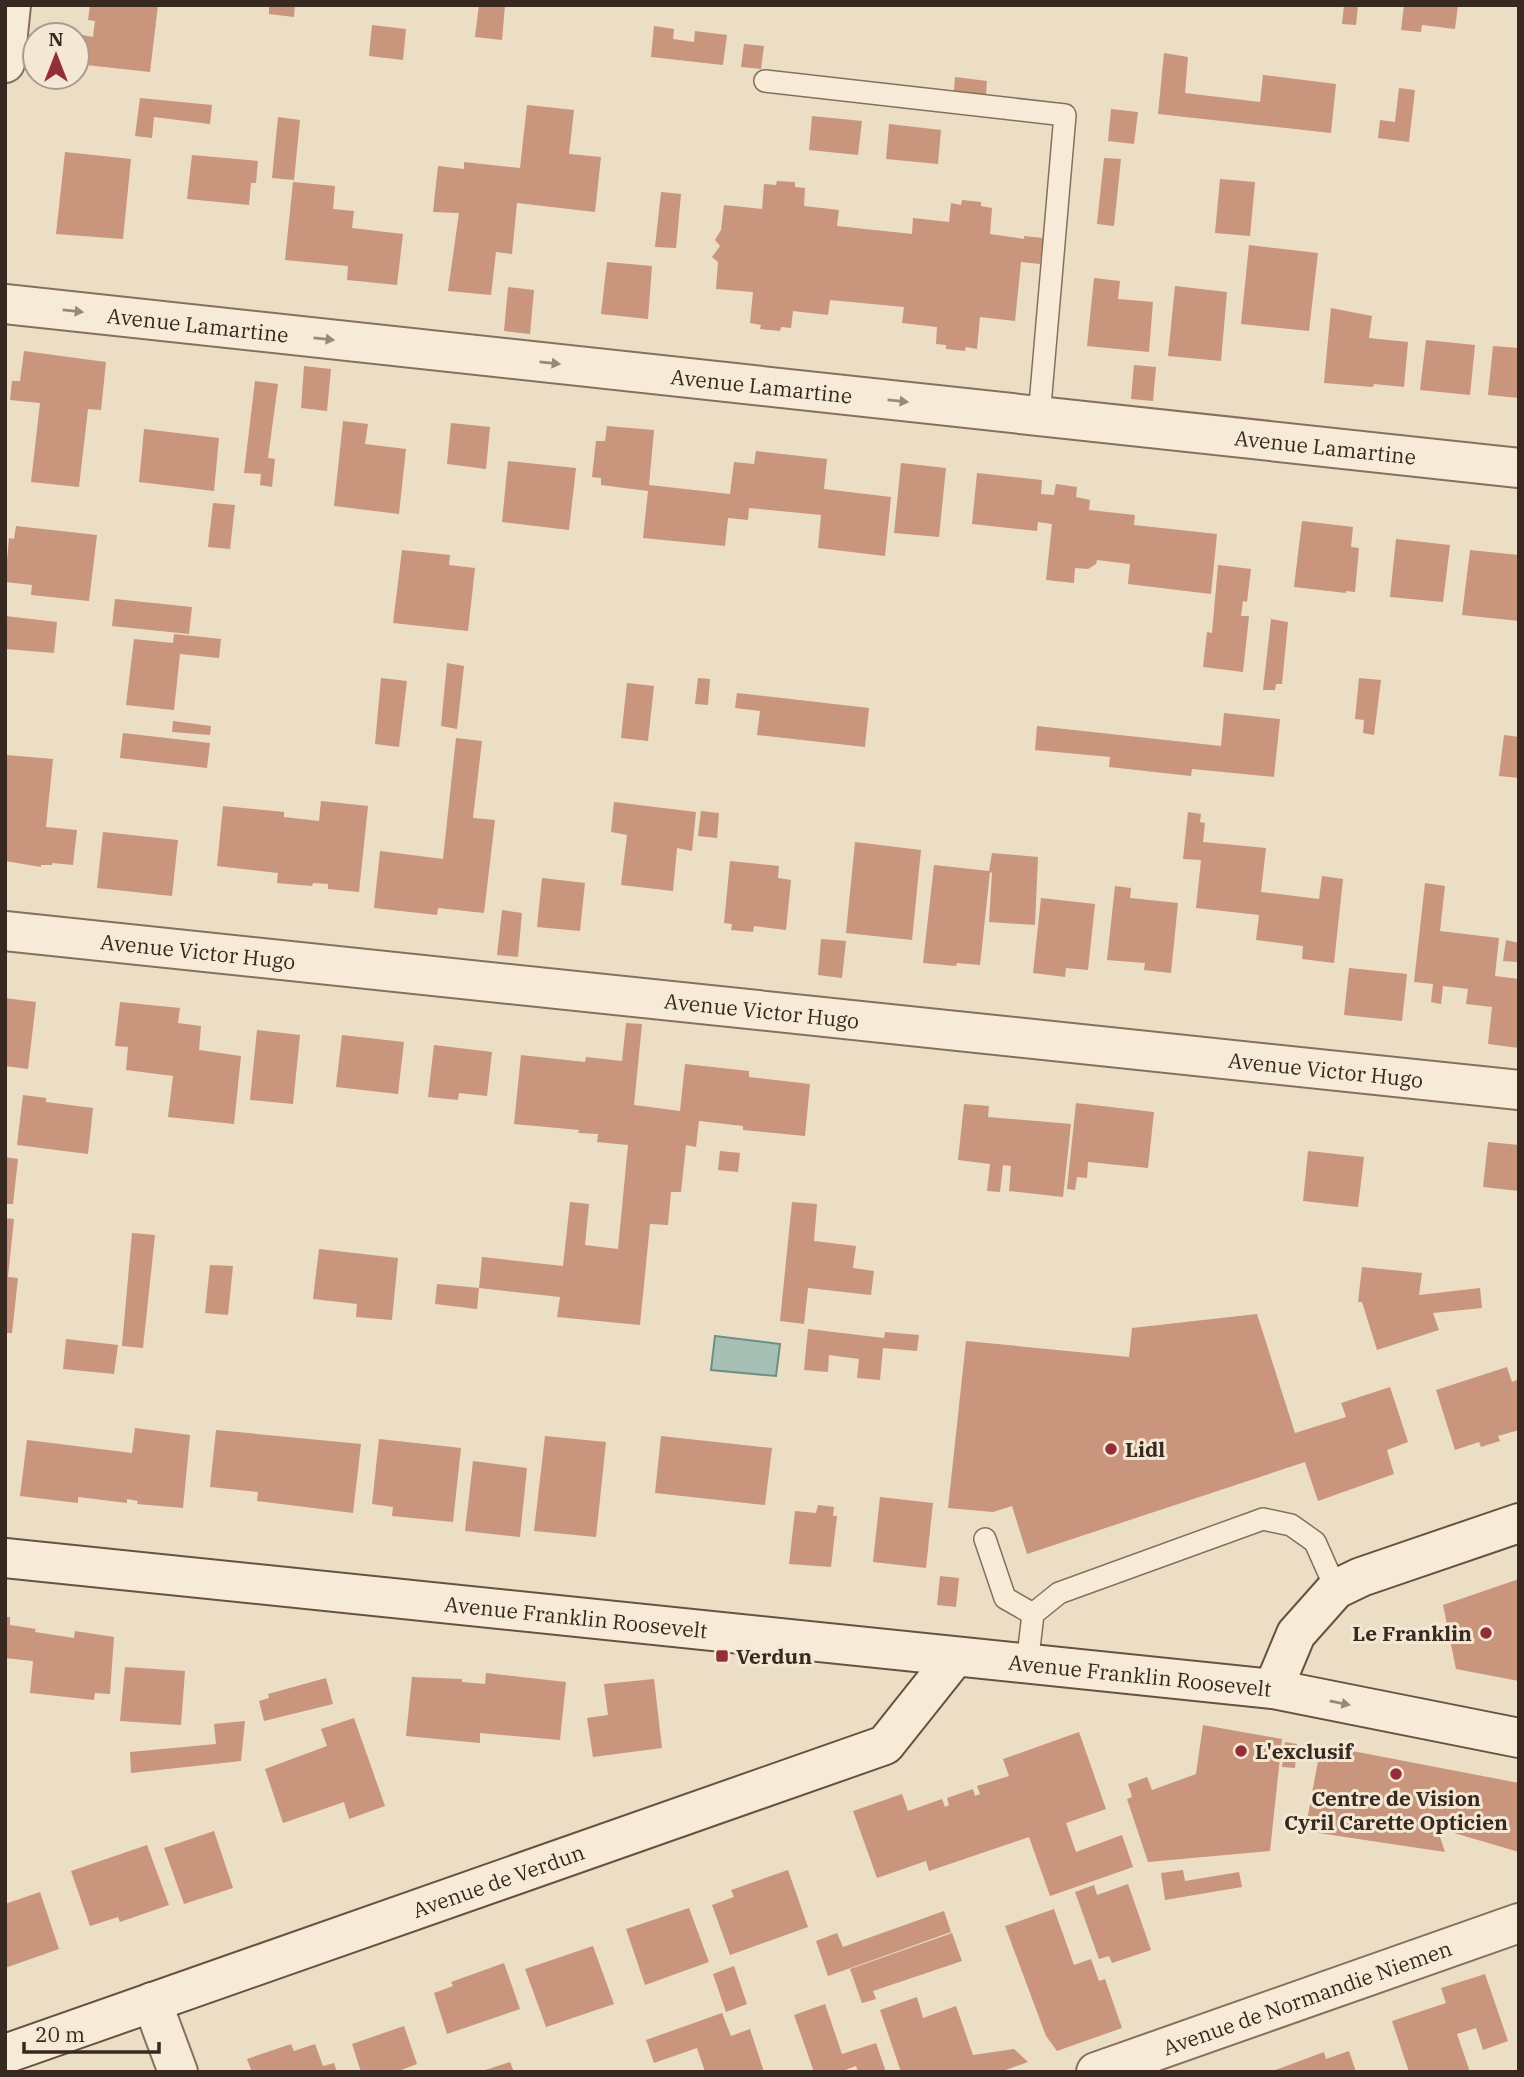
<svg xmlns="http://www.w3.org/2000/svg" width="1524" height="2077" font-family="'IBM Plex Serif',serif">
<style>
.water{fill:#a7c0b6;stroke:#6e8e83;stroke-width:2}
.building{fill:#c9957d}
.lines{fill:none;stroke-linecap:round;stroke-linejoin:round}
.lane-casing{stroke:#876f5c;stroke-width:24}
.street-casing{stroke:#876f5c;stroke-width:42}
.secondary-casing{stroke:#69503f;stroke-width:42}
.lane{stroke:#f7ebd8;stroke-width:21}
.street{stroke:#f7ebd8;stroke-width:38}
.secondary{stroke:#f7ebd8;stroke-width:38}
.oneway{fill:#978a7c}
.poi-dot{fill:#932e39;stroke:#f4e8d4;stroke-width:2.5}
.labels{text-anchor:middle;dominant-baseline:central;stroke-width:6;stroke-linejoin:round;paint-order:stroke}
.street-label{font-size:21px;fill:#37291f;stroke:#f4e8d4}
.poi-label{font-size:21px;font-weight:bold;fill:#37291f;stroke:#f4e8d4;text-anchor:start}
</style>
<rect width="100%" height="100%" fill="#ecddc5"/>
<path class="water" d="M715,1336L780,1344L776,1376L711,1370Z"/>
<path class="building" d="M90,5H158L150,72L77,64V34L93,37L95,21L88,20Z
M269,5H295L294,17L269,14Z
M479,5H505L502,40L475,37Z
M1344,5H1358L1356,25L1342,24Z
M1404,5H1458L1455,29L1422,25L1421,32L1401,30Z
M372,25L406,29L403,60L369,56Z
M654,26L674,29L673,39L694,42L695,31L727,35L723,65L651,57Z
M744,44L764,46L761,69L741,67Z
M1164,53L1188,57L1185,93L1260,102L1263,75L1336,84L1331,133L1158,114Z
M955,77L987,81L986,95L954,91Z
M1399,88L1415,90L1409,142L1378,138L1380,120L1395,122Z
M140,98L212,105L210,124L154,117L152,138L135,136Z
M527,105L574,110L569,154L601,157L595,212L517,203L512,254L496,252L491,295L448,291L459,213L433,212L438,166L464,169V162L520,168Z
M1111,109L1138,112L1134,144L1108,141Z
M812,116L862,121L858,155L809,150Z
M278,117L300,120L294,180L272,178Z
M889,124L941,130L938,164L886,159Z
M65,152L131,159L123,239L56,234Z
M192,155L258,161L256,183H251L249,205L187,199Z
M1104,158L1121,159L1114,226L1097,224Z
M1220,179L1255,182L1250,236L1215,233Z
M777,181L795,182V187L805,188L804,206L839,210L837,226L912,234L913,218L949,222L951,203L961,205L962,200L981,202V206L992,208L990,234L1024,239V236L1043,238L1040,264L1021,262L1015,321L980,317L977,349L966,347L965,351L946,349V345L936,344L937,327L902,323L904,307L830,300L828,315L793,311L791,328L781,327L780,331L760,329L761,325L750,323L753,292L716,289L718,262L712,257L720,246L715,240L721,230L724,205L762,209L764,184L776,185Z
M293,182L335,186L333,209L354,211L352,228L403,234L397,285L347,280L348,266L285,260Z
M661,192L681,194L676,248L655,247Z
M1249,245L1318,253L1309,331L1241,324Z
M607,262L652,266L648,319L601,314Z
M1094,278L1120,281L1118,299L1153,302L1149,352L1087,346Z
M1175,286L1227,292L1221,361L1168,356Z
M508,287L534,290L530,334L504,331Z
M1331,308L1372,316L1369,338L1408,342L1404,387L1374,384L1373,387L1324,383Z
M1426,340L1475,345L1470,395L1420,390Z
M1493,346L1519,348V398L1488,395Z
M24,351L106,362L101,410L88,409L79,487L31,482L40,403L10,400L12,381H20Z
M1134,365L1156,367L1153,401L1131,399Z
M304,366L331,369L327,411L301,408Z
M255,381L278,384L268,458L275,459L272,487L260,485L261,474L244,473Z
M343,421L368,424L365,444L406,449L399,514L334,506Z
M451,423L490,427L486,469L447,464Z
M607,426L654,430L649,485L730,494L734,462L754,464L756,451L827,459L824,489L891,497L885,556L818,548L821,515L749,508L748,520L728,518L725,546L643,538L648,491L601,485V478L592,477L596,441H605Z
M144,429L219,438L214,491L139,482Z
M508,461L576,468L569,530L502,522Z
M901,463L946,468L939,537L894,533Z
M977,473L1042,480L1041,494L1054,495L1056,484L1077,487L1076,497L1090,500L1089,510L1135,515L1134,525L1217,534L1211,594L1128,584L1130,564L1097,560L1096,564L1088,569L1075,568L1074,583L1046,580L1052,524L1038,522L1037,531L972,524Z
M213,503L235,505L230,549L208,547Z
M1302,521L1353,527L1351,547L1359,548L1355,592L1346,591V593L1294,587Z
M16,526L97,535L89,601L31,595L32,585L5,582L9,538L14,539Z
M1396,539L1450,545L1443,602L1390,597Z
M402,550L450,555L449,565L475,568L468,631L393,623Z
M1470,550L1519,555V621L1462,615Z
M1218,565L1251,569L1247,602L1243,601L1241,616H1249L1243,672L1203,667L1207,632L1212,633Z
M115,599L192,607L189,634L112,626Z
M5,616L57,622L54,653L5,649Z
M1271,619L1288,622L1282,684H1276L1275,690H1263Z
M174,634L221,639L219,658L180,654L174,710L126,705L134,639L173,643Z
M447,663L464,666L457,729L441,726Z
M381,678L407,681L399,747L375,744Z
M698,678L710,679L708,705L695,704Z
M1359,678L1381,680L1374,735L1363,733L1364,720L1355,719Z
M627,683L654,686L648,741L621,738Z
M737,693L869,708L865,747L757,735L760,711L735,708Z
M1224,713L1280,719L1274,777L1192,769L1191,776L1109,767L1110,757L1035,750L1037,726L1221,746Z
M173,721L211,726L210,735L172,732Z
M123,733L210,743L207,768L120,758Z
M1504,735L1519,737V778L1499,776Z
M456,738L482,741L473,818L495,820L484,913L438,908L437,915L374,908L380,851L443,859Z
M6,755L53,759L46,827L77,830L73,865L52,863V865H41V867L5,861Z
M321,801L368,806L359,892L328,889V884L313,883L312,886L277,883L278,873L217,866L223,806L284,812V817L319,821Z
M614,802L696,812L692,851L677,848L673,891L621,885L627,835L611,832Z
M701,811L719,813L717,838L698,836Z
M1188,812L1201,814L1200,822L1205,823L1203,842L1266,848L1261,892L1319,899L1322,876L1343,879L1334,963L1302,959L1303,946L1256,940L1259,915L1196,908L1201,860L1183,859Z
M103,832L178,840L172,896L97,888Z
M855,842L921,850L912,940L846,933Z
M992,853L1038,857L1035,925L989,922L992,873L990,872L980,965L957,963L956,966L923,963L934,865L989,871Z
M730,861L779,866L778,878L791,880L786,930L754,926L753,932L731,930L732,924L724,923Z
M542,878L585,883L580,931L537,927Z
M1425,883L1445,886L1440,931L1499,938L1495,976L1519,979V1048L1488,1044L1492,1007L1466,1004L1468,989L1443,986L1441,1004L1431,1002L1433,984L1414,982Z
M1115,886L1131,888L1130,898L1178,903L1171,973L1144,970L1145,963L1107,960Z
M1041,898L1095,904L1088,970L1066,968L1065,977L1033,973Z
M502,910L522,913L518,957L497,955Z
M821,939L846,941L842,978L818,975Z
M1506,940L1519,943L1517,962L1503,961Z
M1349,968L1407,974L1402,1021L1344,1015Z
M5,998L36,1002L28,1069L5,1066Z
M120,1002L180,1008L178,1023L201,1026L199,1050L241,1056L234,1124L168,1117L173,1076L126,1070L128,1047L115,1046Z
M626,1023L642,1024L634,1105L680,1111L685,1064L749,1071V1077L810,1084L805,1136L743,1130V1126L699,1121L696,1147L686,1145L681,1192H671L668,1225L650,1224L640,1325L557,1317L560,1297L479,1288L482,1257L563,1266L570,1202L589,1204L585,1245L618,1249L628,1145L597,1142L598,1134L578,1133L579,1130L514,1124L521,1055L585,1062L586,1057L622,1061Z
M257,1030L300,1035L293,1104L250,1100Z
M342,1035L404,1042L398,1094L336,1087Z
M434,1045L492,1052L487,1096L459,1093L458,1100L428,1097Z
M23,1095L46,1098V1102L93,1108L88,1154L17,1145Z
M1076,1103L1154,1112L1148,1168L1088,1162L1087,1178L1077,1177L1075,1190L1067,1189Z
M964,1104L989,1106L988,1117L1071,1124L1063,1197L1009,1191L1011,1166L1003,1165L1000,1192L987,1191L990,1164L958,1160Z
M1488,1142L1519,1145V1191L1483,1187Z
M720,1151L740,1153L738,1172L718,1170Z
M1308,1151L1364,1157L1358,1207L1303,1201Z
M5,1157L18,1159L13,1204H5Z
M792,1202L817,1204L814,1241L856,1246L853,1268L874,1271L871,1295L808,1288L804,1324L780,1321Z
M5,1218L14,1219L8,1277L18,1278L12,1333H5Z
M132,1233L155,1235L143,1348L122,1346Z
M319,1249L398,1258L392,1320L356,1317L357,1304L313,1299Z
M210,1265L233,1266L228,1315L205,1313Z
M1362,1267L1422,1273L1419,1295L1480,1288L1482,1308L1433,1313L1439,1330L1377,1350L1362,1302H1358Z
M437,1284L479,1288L477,1309L435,1304Z
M1257,1314L1295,1433L1346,1417L1341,1403L1390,1387L1408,1442L1387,1450L1394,1474L1318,1501L1305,1462L1027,1554L1012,1506L993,1512L948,1508L966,1341L1129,1357L1132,1328Z
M808,1329L884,1338L885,1332L919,1335L917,1351L883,1348L880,1380L857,1378L859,1359L829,1355L828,1372L804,1370Z
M66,1339L118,1345L114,1374L63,1369Z
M1507,1367L1512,1382L1519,1379V1430L1498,1436L1500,1441L1481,1447L1479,1442L1455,1450L1436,1390Z
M135,1428L190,1435L183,1508L137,1504L138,1501L127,1499V1503L78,1497V1503L20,1496L27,1440L132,1453Z
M216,1430L361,1444L353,1513L257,1501L258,1492L210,1487Z
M545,1436L606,1442L596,1537L534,1531Z
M661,1436L772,1448L765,1505L655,1493Z
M379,1439L461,1448L453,1522L392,1516L393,1507L372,1504Z
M473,1461L527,1468L520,1537L465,1531Z
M880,1497L933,1503L926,1568L873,1562Z
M818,1505L834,1507L833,1516H837L831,1567L789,1564L795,1511L816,1513Z
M940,1576L959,1578L956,1607L937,1605Z
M1519,1579V1681L1456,1669L1443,1605Z
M5,1617H10V1625L36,1629L35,1632L74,1638L75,1631L114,1637L110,1694L95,1693L94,1700L30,1693L33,1661L5,1658Z
M125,1667L185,1671L181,1725L120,1721Z
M486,1673L566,1682L560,1740L480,1733V1743L406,1736L412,1677L462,1679V1682L485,1684Z
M326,1678L333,1704L264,1721L259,1701L269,1698L268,1694Z
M654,1679L662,1748L593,1757L587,1718L608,1715L604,1684Z
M354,1718L385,1806L349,1819L344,1802L283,1823L265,1769L327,1746L321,1729Z
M245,1721L241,1761L131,1773L130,1752L216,1744L214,1724Z
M1203,1725L1282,1739L1270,1851L1148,1862L1127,1799L1132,1797L1128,1784L1147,1777L1152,1790L1196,1774Z
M1079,1732L1106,1809L1066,1823L1076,1852L1122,1835L1133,1867L1050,1896L1029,1837L929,1871L926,1861L877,1878L853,1811L902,1794L908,1811L942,1799L945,1807L949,1805L947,1798L973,1789L975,1796L980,1794L977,1786L1009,1776L1003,1759Z
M1285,1742L1297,1744L1295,1768L1282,1767Z
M1321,1745L1519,1783V1852L1437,1828L1445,1852L1305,1831Z
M214,1831L233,1888L184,1904L164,1848Z
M147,1845L169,1905L120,1922L118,1917L90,1926L71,1871Z
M788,1870L808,1927L730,1955L712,1905L734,1897L731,1890Z
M1183,1870L1185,1881L1239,1872L1242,1887L1165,1900L1161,1873Z
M1128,1884L1151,1950L1112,1963L1109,1956L1099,1959L1075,1892L1094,1885L1097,1895Z
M40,1892L59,1949L5,1968V1904Z
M689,1908L709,1962L645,1985L626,1929Z
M1054,1909L1074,1965L1091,1959L1099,1981L1105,1979L1122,2028L1057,2051L1046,2036L1005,1926Z
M944,1911L951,1932L828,1976L816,1941L837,1933L843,1947Z
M952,1933L962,1961L873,1991L876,1999L862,2003L850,1969Z
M593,1946L614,2004L546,2027L525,1969Z
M504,1963L520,2009L447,2034L434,1993L453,1986L451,1982Z
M734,1966L747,2004L726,2012L713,1974Z
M1485,1974L1508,2041L1483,2050L1476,2028L1457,2034L1470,2072H1409L1392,2021L1446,2003L1441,1988Z
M917,1997L923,2018L956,2006L973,2055L1014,2049L1028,2062L1000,2072H901L880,2010Z
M825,2004L842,2054L876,2043L886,2072H858L856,2066L840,2072H814L794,2015Z
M722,2013L731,2036L750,2029L764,2072H705L697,2048L654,2063L646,2040Z
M404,2026L417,2064L396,2072H361L352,2044Z
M291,2044L294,2051L315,2044L323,2066L334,2063L337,2072H252L247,2059Z
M1349,2051L1356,2072H1270L1324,2052L1326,2059Z
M510,2062L514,2072H482V2071Z"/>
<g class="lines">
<defs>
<path id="lane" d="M765,81L1065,115L1039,417
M985,1539L1005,1598L1033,1614
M1027,1665L1033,1614L1059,1593L1263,1519L1291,1525L1315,1542L1336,1589"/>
<g id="street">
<path d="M5,63L11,5"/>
<path id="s1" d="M5,304L1519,468"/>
<path id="s2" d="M5,931L1519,1090"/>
<path d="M152,2002L178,2072"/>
<path id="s3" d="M1096,2072L1519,1923"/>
</g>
<g id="secondary">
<path id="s4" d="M5,1558L1273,1689L1519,1738"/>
<path d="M1273,1689L1296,1634L1336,1589L1361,1577L1519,1523"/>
<path id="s5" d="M5,2054L885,1745L955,1657"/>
</g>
</defs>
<use href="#lane" class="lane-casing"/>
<use href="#street" class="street-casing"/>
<use href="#secondary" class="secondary-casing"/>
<use href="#lane" class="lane"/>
<use href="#street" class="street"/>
<use href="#secondary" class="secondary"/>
</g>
<defs><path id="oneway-solid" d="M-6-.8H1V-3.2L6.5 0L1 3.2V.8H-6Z" transform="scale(1.75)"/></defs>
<g class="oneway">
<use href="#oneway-solid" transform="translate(73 311) rotate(6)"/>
<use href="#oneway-solid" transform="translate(324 339) rotate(6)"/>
<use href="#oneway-solid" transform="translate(550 363) rotate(6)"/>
<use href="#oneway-solid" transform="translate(898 401) rotate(6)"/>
<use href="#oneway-solid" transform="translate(1340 1703) rotate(12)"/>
</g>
<g class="poi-dot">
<circle cx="1111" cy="1449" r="7"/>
<circle cx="1486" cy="1633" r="7"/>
<rect x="715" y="1649" width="14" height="14" rx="3.5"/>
<circle cx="1241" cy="1751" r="7"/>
<circle cx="1396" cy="1774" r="7"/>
</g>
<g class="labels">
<g class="street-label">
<text stroke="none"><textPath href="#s1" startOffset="194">Avenue Lamartine</textPath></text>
<text stroke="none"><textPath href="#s1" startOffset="761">Avenue Lamartine</textPath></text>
<text stroke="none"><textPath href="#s1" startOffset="1328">Avenue Lamartine</textPath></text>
<text stroke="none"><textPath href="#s2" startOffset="194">Avenue Victor Hugo</textPath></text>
<text stroke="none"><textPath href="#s2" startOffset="761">Avenue Victor Hugo</textPath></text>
<text stroke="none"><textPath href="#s2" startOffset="1328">Avenue Victor Hugo</textPath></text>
<text stroke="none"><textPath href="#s4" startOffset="574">Avenue Franklin Roosevelt</textPath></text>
<text stroke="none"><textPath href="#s4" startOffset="1141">Avenue Franklin Roosevelt</textPath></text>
<text stroke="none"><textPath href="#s5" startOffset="523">Avenue de Verdun</textPath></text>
<text stroke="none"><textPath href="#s3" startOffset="224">Avenue de Normandie Niemen</textPath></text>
</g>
<g class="poi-label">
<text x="1125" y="1449">Lidl</text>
<text x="1472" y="1633" text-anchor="end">Le Franklin</text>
<text x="736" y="1656">Verdun</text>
<text x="1255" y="1751">L'exclusif</text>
<text x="1396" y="1798" text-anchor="middle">Centre de Vision<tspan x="1396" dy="24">Cyril Carette Opticien</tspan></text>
</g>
</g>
<rect width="1524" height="2077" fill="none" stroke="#37291f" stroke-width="14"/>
<g transform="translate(56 56)"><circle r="33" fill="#f4e8d4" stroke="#a89c8c" stroke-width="2"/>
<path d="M0-5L12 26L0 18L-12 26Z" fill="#932e39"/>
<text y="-10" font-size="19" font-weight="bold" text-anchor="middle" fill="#37291f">N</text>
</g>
<path d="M24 2042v10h135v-10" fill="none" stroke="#37291f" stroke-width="3.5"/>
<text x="35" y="2042" font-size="21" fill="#37291f" stroke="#f4e8d4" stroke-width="5" paint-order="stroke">20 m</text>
</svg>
